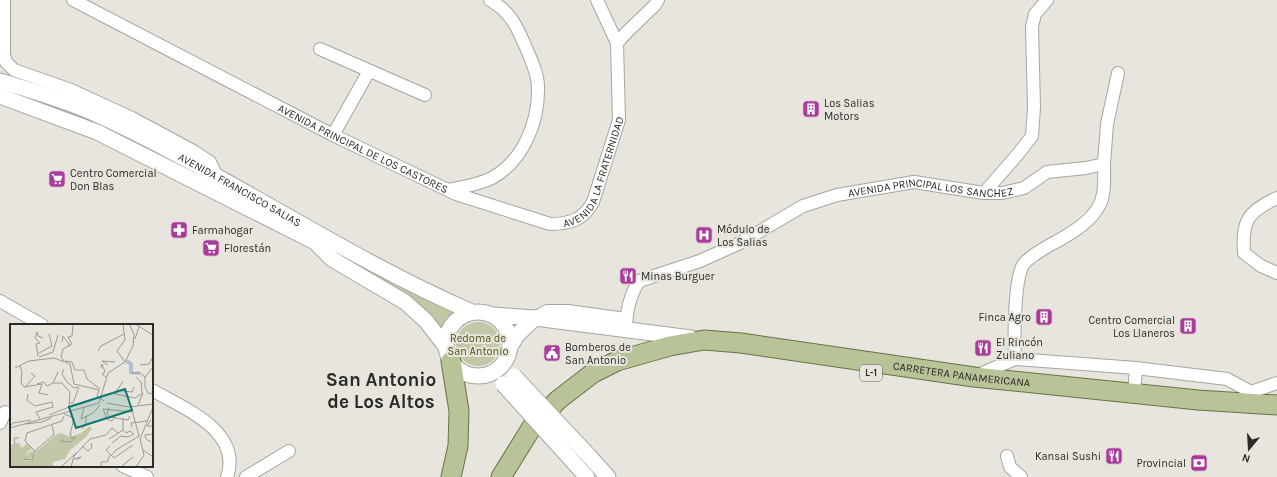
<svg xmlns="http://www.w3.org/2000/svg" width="1277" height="477" font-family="Karla,sans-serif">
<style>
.green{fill:#c3c6a7}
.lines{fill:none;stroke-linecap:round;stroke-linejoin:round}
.minor-casing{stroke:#a8a59e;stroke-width:14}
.tertiary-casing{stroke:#a8a59e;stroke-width:17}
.primary-casing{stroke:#677344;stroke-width:21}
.minor{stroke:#fff;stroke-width:12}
.tertiary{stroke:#fff;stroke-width:15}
.primary{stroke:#b8c398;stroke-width:19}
.tertiary-bridge-casing{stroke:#a8a59e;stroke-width:17;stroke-linecap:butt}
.tertiary-bridge{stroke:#fff;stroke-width:15}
.labels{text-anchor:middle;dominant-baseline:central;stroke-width:4;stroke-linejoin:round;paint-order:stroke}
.shield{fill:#e7e5dd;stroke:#63625e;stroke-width:1}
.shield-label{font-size:10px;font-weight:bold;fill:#2b2a27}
.poi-label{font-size:11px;fill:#2b2a27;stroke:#e7e5dd;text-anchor:start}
.street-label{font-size:11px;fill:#2b2a27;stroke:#e7e5dd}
.park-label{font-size:11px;fill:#505310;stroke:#e7e5dd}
.town-label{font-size:19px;font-weight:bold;fill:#2b2a27;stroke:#e7e5dd}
.inset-river{fill:none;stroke:#a8bbe0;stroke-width:2}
.inset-road{fill:none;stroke:#9c9a94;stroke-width:1}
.view{fill:#0f766e;fill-opacity:0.15;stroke:#0f766e;stroke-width:2}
.inset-edge{fill:none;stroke:#2b2a27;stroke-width:2}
</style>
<rect width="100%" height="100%" fill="#e7e5dd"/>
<path class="green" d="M355,263L411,292L461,310L445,324L442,333L382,282Z
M456 344a22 22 0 1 1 44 0a22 22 0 1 1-44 0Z"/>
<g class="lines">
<defs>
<g id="minor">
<path d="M4,0V54L6,62L14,70L71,90L132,118L195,152L210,162L217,177"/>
<path id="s1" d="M73,0L333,135L456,194L550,224C570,224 583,220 593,202L619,120L617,43L597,0"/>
<path d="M617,43L627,32L655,5L658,0"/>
<path d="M320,49L425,95"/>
<path d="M333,135L369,71"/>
<path d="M1104,164L1107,124L1118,73"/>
<path d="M448,190C463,187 478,185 492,178C523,161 539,122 538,87C538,74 532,62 527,50C517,27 512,13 490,0"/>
<path d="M984,193L1018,154L1032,136L1034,107L1032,27L1035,14L1047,0"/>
<path d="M1277,198C1247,212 1242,221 1244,253L1261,266L1277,273"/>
<path d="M0,301L42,325"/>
<path d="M535,318L547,311H568L626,319"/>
<path id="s2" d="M626,330C626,314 630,295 639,281L700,261L740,243L803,206L837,195L914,182L984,193H1002L1024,188L1047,172L1086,168L1104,164C1104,174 1105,184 1103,194C1100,218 1069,235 1050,245C1042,250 1028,257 1023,265C1014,281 1014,339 1015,359L978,375"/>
<path d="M1015,359L1136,368L1227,379L1251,392"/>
<path d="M152,390C183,408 243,431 227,477"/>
<path d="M1134,394L1136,368"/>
<path d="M1247,399L1251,392L1277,383"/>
<path d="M0,423L5,412"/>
<path d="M1007,456L1010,467L1021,477"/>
<path d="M123,466L147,477"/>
<path d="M246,477L289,451"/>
</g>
<g id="tertiary">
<path id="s3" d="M0,81C30,90 60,99 89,111C221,170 340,255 472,312"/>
<path d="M0,96L97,132L315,242L332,259L405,302L426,321L446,347"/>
<circle cx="478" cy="344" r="32"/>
<path d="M493,315L535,318L691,338"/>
<path d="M511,345L518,334L535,318"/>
<path d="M589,456L608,477"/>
<path d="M577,466L587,477"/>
</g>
<g id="primary">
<path d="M451,361L459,411L458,446L451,477"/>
<path id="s4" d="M501,477L532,427L558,400L593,373L617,361L670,346L704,340L741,343L974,377L1198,400L1277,405"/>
</g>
</defs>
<use href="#minor" class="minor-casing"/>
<use href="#tertiary" class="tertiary-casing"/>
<use href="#primary" class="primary-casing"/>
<use href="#minor" class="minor"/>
<use href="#tertiary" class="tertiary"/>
<use href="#primary" class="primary"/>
<defs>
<path id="tertiary-bridge" d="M514,376L589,456
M503,384L577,466"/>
</defs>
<use href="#tertiary-bridge" class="tertiary-bridge-casing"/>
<use href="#tertiary-bridge" class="tertiary-bridge"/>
</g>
<defs>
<symbol id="building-square" viewBox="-11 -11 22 22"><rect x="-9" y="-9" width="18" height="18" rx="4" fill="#a93c9b" stroke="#e7e5dd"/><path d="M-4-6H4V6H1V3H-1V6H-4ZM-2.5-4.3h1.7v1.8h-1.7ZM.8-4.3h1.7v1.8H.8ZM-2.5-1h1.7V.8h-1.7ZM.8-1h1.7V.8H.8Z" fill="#fff"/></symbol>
<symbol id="supermarket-square" viewBox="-11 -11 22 22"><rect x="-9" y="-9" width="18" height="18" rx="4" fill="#a93c9b" stroke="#e7e5dd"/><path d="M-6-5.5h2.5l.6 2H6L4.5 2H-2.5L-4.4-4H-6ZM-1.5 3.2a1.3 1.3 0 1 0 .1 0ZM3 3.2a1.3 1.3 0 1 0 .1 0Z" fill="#fff"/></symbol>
<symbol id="pharmacy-square" viewBox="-11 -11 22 22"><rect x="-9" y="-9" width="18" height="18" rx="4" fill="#a93c9b" stroke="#e7e5dd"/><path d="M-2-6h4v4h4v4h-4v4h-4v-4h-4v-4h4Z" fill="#fff"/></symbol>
<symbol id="hospital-square" viewBox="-11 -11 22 22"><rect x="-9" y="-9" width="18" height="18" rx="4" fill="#a93c9b" stroke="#e7e5dd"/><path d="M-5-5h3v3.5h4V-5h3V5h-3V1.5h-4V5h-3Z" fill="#fff"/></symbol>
<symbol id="restaurant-square" viewBox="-11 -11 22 22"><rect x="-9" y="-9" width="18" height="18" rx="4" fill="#a93c9b" stroke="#e7e5dd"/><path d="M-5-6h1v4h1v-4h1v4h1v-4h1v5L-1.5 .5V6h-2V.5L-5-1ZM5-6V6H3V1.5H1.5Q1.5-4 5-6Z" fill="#fff"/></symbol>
<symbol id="civic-square" viewBox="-11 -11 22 22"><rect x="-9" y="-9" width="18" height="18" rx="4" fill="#a93c9b" stroke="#e7e5dd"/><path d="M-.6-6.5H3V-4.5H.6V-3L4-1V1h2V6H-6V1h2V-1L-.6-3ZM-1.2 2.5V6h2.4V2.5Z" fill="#fff"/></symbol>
<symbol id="bank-square" viewBox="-11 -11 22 22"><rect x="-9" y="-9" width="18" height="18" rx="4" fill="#a93c9b" stroke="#e7e5dd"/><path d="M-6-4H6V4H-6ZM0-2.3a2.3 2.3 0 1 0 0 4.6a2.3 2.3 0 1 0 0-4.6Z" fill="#fff"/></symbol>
</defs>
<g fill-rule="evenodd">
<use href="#building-square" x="801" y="99" width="20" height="20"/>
<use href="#supermarket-square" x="47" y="169" width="20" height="20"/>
<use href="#pharmacy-square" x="169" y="220" width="20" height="20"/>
<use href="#hospital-square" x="694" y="225" width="20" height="20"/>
<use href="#supermarket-square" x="201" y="238" width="20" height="20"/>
<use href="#restaurant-square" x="618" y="266" width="20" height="20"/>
<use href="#building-square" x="1034" y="307" width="20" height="20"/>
<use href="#building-square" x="1178" y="316" width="20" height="20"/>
<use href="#restaurant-square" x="973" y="338" width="20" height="20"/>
<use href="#civic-square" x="542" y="343" width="20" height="20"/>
<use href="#restaurant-square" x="1104" y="446" width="20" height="20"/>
<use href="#bank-square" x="1189" y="453" width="20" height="20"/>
</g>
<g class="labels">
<rect class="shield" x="860" y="365" width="22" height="16" rx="3"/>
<g class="shield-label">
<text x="871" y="373">L-1</text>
</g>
<g class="poi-label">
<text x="824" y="103">Los Salias<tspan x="824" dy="13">Motors</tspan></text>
<text x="70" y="173">Centro Comercial<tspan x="70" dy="13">Don Blas</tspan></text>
<text x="717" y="229">Módulo de<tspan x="717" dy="13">Los Salias</tspan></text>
<text x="192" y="230">Farmahogar</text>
<text x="224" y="248">Florestán</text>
<text x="641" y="276">Minas Burguer</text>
<text x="1031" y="317" text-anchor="end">Finca Agro</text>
<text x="1175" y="320" text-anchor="end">Centro Comercial<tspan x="1175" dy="13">Los Llaneros</tspan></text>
<text x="996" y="342">El Rincón<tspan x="996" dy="13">Zuliano</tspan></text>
<text x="565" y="347">Bomberos de<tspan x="565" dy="13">San Antonio</tspan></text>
<text x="1101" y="456" text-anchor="end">Kansai Sushi</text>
<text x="1186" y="463" text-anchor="end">Provincial</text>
</g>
<g class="street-label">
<text stroke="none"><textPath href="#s1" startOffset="326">AVENIDA PRINCIPAL DE LOS CASTORES</textPath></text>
<text stroke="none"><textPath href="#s1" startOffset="605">AVENIDA LA FRATERNIDAD</textPath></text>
<text stroke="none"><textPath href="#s3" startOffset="264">AVENIDA FRANCISCO SALIAS</textPath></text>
<text stroke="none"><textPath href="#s2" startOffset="363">AVENIDA PRINCIPAL LOS SANCHEZ</textPath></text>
<text stroke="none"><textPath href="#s4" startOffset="517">CARRETERA PANAMERICANA</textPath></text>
</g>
<g class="park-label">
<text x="478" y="338">Redoma de<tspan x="478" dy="13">San Antonio</tspan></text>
</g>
<g class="town-label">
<text x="381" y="380">San Antonio<tspan x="381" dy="22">de Los Altos</tspan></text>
</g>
</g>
<g transform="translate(10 324)">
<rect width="143" height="143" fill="#e7e5dd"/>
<path d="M80,102L82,105L75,114L60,126L55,135L43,138V143H0V125L8,118L12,124L17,119L22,125L17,128V133L18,129L23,126L24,131L20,136H14L21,137L26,128L45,111L51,109L61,113L71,109Z" fill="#c3c6a7"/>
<path class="inset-river" d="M116,38L120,40V49L130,50"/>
<path class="inset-road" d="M113,0L115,16L107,27L115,38M127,1L143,11M125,15L129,3M52,18L53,12L59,20L58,23M88,27L91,22L114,10M29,29L42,22L39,10M28,32L26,20L30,19L25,14L27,8L28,12L33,14M29,33L43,28L48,11M117,36L122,39V49L129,48L135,53V63L138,69L143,70M54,37L51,33L53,25L62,20L58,13L62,12L63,1M55,37L62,38L65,46H74L77,55L90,65M98,41L92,37L105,38M130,41L139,40L143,33M10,42L12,48L11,59L14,63L32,60L29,69L38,71M5,44L19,37L44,34L60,40L64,60L89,66M91,44L92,40L95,48L92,50L96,53M54,45L52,50L57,58L64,64L68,63M126,53L131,58L132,69M135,53L143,43M113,57L105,70L125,74L133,69L128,81M43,59L48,48M27,60L34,58L37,62L43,59H52L60,68L59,83L39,91M15,63L25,52L21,49M89,66L87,72L94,77M106,66L122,68L124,63M18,70L17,76L25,82L42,78L43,83L26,88L30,95M60,79H63L69,63M97,79L119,83L143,80M74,83L71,95L83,89L90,81M99,84L97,89L100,93L118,96L120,92M54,90L64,94L60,111M105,93L102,97L97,95L93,85L122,88M141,96L137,102H143M15,100L32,98L41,94M42,101L44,110L25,127L15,117L17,109L52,97L54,92M0,102L3,99L21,96M122,103L121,99L137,97M0,104L89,79L98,49L115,38L123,22L124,10L119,0M72,105L76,100V92M52,115L50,117L61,118L66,113L61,114V110M99,115L113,106V94M141,118L136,115L135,111L143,110M102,119L111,112L118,113L124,110L120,107L116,109L113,106M72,122L78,127L82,123L81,119M100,122L96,126L104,134L123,121M0,123L5,120L4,114H9M133,126L143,133M101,132L106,126L129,112L121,82M14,135L22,136L25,127M64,135L71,133L67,136M51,143L66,129M61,143L64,132L80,115L96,111L102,104L108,109M91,143V138H97L100,131M111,143L123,133M126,143L134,131L130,115L143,83"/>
<path class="view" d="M115,65L122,86L66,104L59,83Z"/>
<rect width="143" height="143" class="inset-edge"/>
</g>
<g transform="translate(1249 449) rotate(198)" stroke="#e7e5dd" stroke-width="3" paint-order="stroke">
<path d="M0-3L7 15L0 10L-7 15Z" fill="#2b2a27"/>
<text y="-6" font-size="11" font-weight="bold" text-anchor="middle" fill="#2b2a27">N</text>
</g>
</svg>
